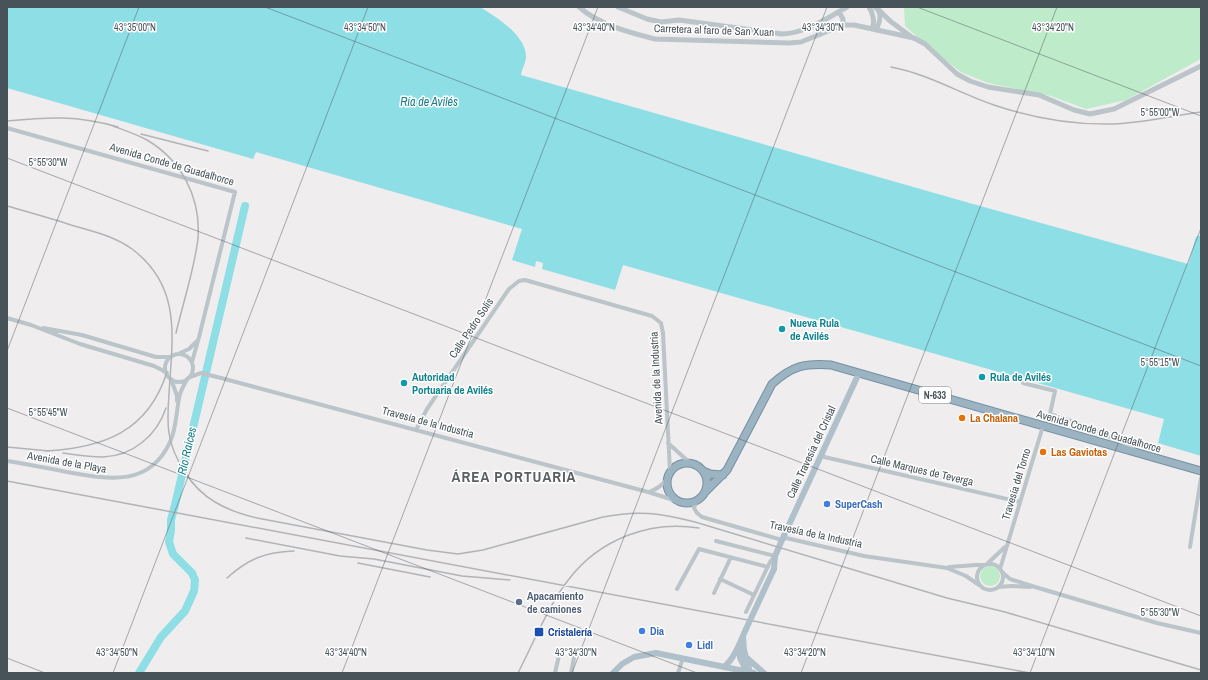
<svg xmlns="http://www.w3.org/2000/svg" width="1208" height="680" font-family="'Archivo Narrow',sans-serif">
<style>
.green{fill:#beebca}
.water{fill:#8edee5}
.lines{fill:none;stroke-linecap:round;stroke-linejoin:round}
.river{stroke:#8edee5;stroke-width:8}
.trunk-casing{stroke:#7391a5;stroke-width:9}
.minor{stroke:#bac4c9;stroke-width:4}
.tertiary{stroke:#bac4c9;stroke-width:5}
.primary{stroke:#afc0cb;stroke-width:6}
.trunk{stroke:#9cb3c2;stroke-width:7}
.rail{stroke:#b0b4b7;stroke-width:1.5}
.primary-bridge{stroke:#afc0cb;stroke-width:6}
.ticks{fill:none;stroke:#475359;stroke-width:1;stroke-opacity:0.45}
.culture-dot{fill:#0f9aa8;stroke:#fff;stroke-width:1.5}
.food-dot{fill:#e8710a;stroke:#fff;stroke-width:1.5}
.shop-dot{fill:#3f7fe0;stroke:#fff;stroke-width:1.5}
.service-dot{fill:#5c6f8a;stroke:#fff;stroke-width:1.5}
.transit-dot{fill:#1a4fb4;stroke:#fff;stroke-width:1.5}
.labels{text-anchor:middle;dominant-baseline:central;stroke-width:3;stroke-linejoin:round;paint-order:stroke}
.shield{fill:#fff;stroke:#7e878b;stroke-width:1}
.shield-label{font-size:10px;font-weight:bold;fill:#475359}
.street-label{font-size:11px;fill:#475359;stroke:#fff}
.culture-label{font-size:11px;font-weight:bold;fill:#0d838f;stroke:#fff;text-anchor:start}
.food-label{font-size:11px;font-weight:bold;fill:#c56008;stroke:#fff;text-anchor:start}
.shop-label{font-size:11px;font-weight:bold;fill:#366cbe;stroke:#fff;text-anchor:start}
.service-label{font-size:11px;font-weight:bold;fill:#4e5e75;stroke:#fff;text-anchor:start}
.transit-label{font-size:11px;font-weight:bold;fill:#164399;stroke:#fff;text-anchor:start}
.water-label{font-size:12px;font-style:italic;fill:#158088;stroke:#fff}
.district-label{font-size:15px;font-weight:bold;letter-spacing:1px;fill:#5a5f62;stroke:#fff}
.ticks-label{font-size:10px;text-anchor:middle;fill:#475359;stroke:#fff;stroke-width:3;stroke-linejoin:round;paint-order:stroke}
</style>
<rect width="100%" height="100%" fill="#f0edee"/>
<path class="green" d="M904,7H1201V57L1199,60L1126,100L1086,109L1051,96L988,83L961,72L930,48L905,26Z
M980 576a10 10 0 1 1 20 0a10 10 0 1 1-20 0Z"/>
<path class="water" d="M7,7H480C496,17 526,35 526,57C526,62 522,69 521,75L973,204L1188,264L1196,237L1201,235V456L1158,443L1164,419L623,265L615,290L542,269L543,263L536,261L535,267L512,260L522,229L256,152L253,159L7,88Z"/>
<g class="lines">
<path class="river" d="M139,673L161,637L185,611L194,591L195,580L192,573L173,554L169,542L171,530V520L175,505L245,206"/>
<defs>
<path id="trunk" d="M667 483a20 20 0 1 1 40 0a20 20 0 1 1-40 0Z
M703,471L710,474L723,475
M705,492L727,470L772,384C792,366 804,363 831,365L1201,471"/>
</defs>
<use href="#trunk" class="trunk-casing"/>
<path class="minor" d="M7,128L235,192L199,337L192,362
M7,318L31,325L80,344L154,366L162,370L167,373
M43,328L82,335L156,357H171
M180,353L189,349L197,341
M165 368a14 14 0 1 1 28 0a14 14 0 1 1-28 0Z
M190,377L201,373L221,378L648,492L677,501
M171,379L177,396V401
M1023,383L1055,391L1050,414L1085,426L1130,446L1135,451
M416,430L427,409L509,289L519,281L525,280L652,316L661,323L663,333L670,472
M668,443L690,463
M820,456L1020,502
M7,461C27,464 47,468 67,472C107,479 149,488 170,442C177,427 176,410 180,394C182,388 185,383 188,378
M649,492C657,489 662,486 667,479
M696,501L694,508L697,513L702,517L782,540L786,538L864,556L947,568L966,576L979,585
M716,541L775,556L770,562L746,612
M1190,547L1201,478
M988,563L1005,547
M977 577a13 13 0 1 1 26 0a13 13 0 1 1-26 0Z
M949,567L976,565H983
M1000,569L1043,426
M1002,572L1010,579L1035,587L1157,623L1201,633
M720,579L754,595
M998,587L1012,586L1030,587
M677,589L699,549L768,567
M714,593L731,557
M555,673L560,651
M571,673L575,653
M678,673L683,658"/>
<path class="tertiary" d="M579,7C600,25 628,32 655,39L789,43L801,42L843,25H854L914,38L925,44L957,74L970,81L988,87L1039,95L1074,110L1090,114L1114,109L1201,66
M618,7L647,19L661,22L679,20L782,34C806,33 826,19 847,7
M869,7C873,13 875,22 872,29
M875,7C883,13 880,22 876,30
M879,10L890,21L913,38
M839,12L843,19V25"/>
<path class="primary" d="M774,569L775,556L782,540L859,373
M743,637L744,650L750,672
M740,646V658L747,672
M747,658L764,673
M724,667C735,658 740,642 746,629
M613,673L622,664L634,657L656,653L754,673"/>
<use href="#trunk" class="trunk"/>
<path class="rail" d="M891,67C928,74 959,93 994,105C1032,118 1073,125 1113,124C1143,123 1172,116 1201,112
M7,121C48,117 77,115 118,127
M113,126C124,130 136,134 147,140C181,160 201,197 198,238C195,267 183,303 176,333
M141,134L208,151
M7,206C28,212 50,218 71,225C92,231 114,236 132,249C183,287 172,340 169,394C168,407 167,420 169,433C171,448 177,460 185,472C201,499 227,511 257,518L427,550L458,554L483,550L603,517C638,510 660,513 695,522L947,598L1005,612L1201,670
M7,447L49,451
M45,451C103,448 148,432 167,372
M63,453C76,455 90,457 103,457C133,456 157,435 166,408
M7,481L1030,673
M246,538L340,556L374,559L462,576L510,580
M358,563L430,577
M227,578C248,559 265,552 294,551
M518,673C533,644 549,604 569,579C600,539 650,520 699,528"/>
<path class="primary-bridge" d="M746,629L774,569"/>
</g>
<path class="ticks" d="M265,7L1201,366M917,7L1201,116M7,158L1201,616M7,351L139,7M7,408L697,673M7,658L45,673M113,673L368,7M342,673L598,7M572,673L827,7M801,673L1057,7M1030,673L1201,228"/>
<g class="culture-dot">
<circle cx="782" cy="329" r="4"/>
<circle cx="982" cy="377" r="4"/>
<circle cx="404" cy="383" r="4"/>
</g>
<g class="food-dot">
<circle cx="962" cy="418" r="4"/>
<circle cx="1043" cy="452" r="4"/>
</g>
<g class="shop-dot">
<circle cx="827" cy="504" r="4"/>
<circle cx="642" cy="631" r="4"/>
<circle cx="689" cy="645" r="4"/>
</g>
<circle class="service-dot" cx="519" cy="602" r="4"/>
<rect class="transit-dot" x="534" y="627" width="10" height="10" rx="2"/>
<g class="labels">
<rect class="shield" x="919" y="387" width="32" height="16" rx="3"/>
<g class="shield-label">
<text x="935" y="395">N-633</text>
</g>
<g class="street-label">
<text transform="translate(714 30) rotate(2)">Carretera al faro de San Xuan</text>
<text transform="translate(172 164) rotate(16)">Avenida Conde de Guadalhorce</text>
<text transform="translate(471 328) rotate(-56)">Calle Pedro Solís</text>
<text transform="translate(656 378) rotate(-93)">Avenida de la Industria</text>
<text transform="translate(428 422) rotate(15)">Travesía de la Industria</text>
<text transform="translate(1099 431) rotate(16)">Avenida Conde de Guadalhorce</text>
<text transform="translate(811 452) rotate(-65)">Calle Travesía del Cristal</text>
<text transform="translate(67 462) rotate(10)">Avenida de la Playa</text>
<text transform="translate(922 470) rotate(13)">Calle Marques de Teverga</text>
<text transform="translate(1016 484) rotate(-73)">Travesía del Torno</text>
<text transform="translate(816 534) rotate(12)">Travesía de la Industria</text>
</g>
<g class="culture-label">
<text x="790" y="323">Nueva Rula<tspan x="790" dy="13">de Avilés</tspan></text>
<text x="412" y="377">Autoridad<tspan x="412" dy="13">Portuaria de Avilés</tspan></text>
<text x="990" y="377">Rula de Avilés</text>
</g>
<g class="food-label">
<text x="970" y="418">La Chalana</text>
<text x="1051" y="452">Las Gaviotas</text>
</g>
<g class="shop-label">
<text x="835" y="504">SuperCash</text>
<text x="650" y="631">Dia</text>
<text x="697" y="645">Lidl</text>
</g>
<g class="service-label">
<text x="527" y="596">Apacamiento<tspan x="527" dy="13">de camiones</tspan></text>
</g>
<g class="transit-label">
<text x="548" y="632">Cristalería</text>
</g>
<g class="water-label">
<text x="429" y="102">Ría de Avilés</text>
<text transform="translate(187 451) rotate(-77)">Río Raices</text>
</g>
<g class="district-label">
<text x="514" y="476">ÁREA PORTUARIA</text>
</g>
</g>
<g class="ticks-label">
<text x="135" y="31">43°35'00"N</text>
<text x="594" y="31">43°34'40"N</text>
<text x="823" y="31">43°34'30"N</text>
<text x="1053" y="31">43°34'20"N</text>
<text x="365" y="31">43°34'50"N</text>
<text x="1160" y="116">5°55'00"W</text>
<text x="48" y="166">5°55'30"W</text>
<text x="1160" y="366">5°55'15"W</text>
<text x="48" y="416">5°55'45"W</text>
<text x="1160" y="616">5°55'30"W</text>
<text x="117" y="656">43°34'50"N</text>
<text x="346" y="656">43°34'40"N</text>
<text x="576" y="656">43°34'30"N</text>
<text x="805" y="656">43°34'20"N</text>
<text x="1034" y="656">43°34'10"N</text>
</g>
<rect width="1208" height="680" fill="none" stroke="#475359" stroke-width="16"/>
</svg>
